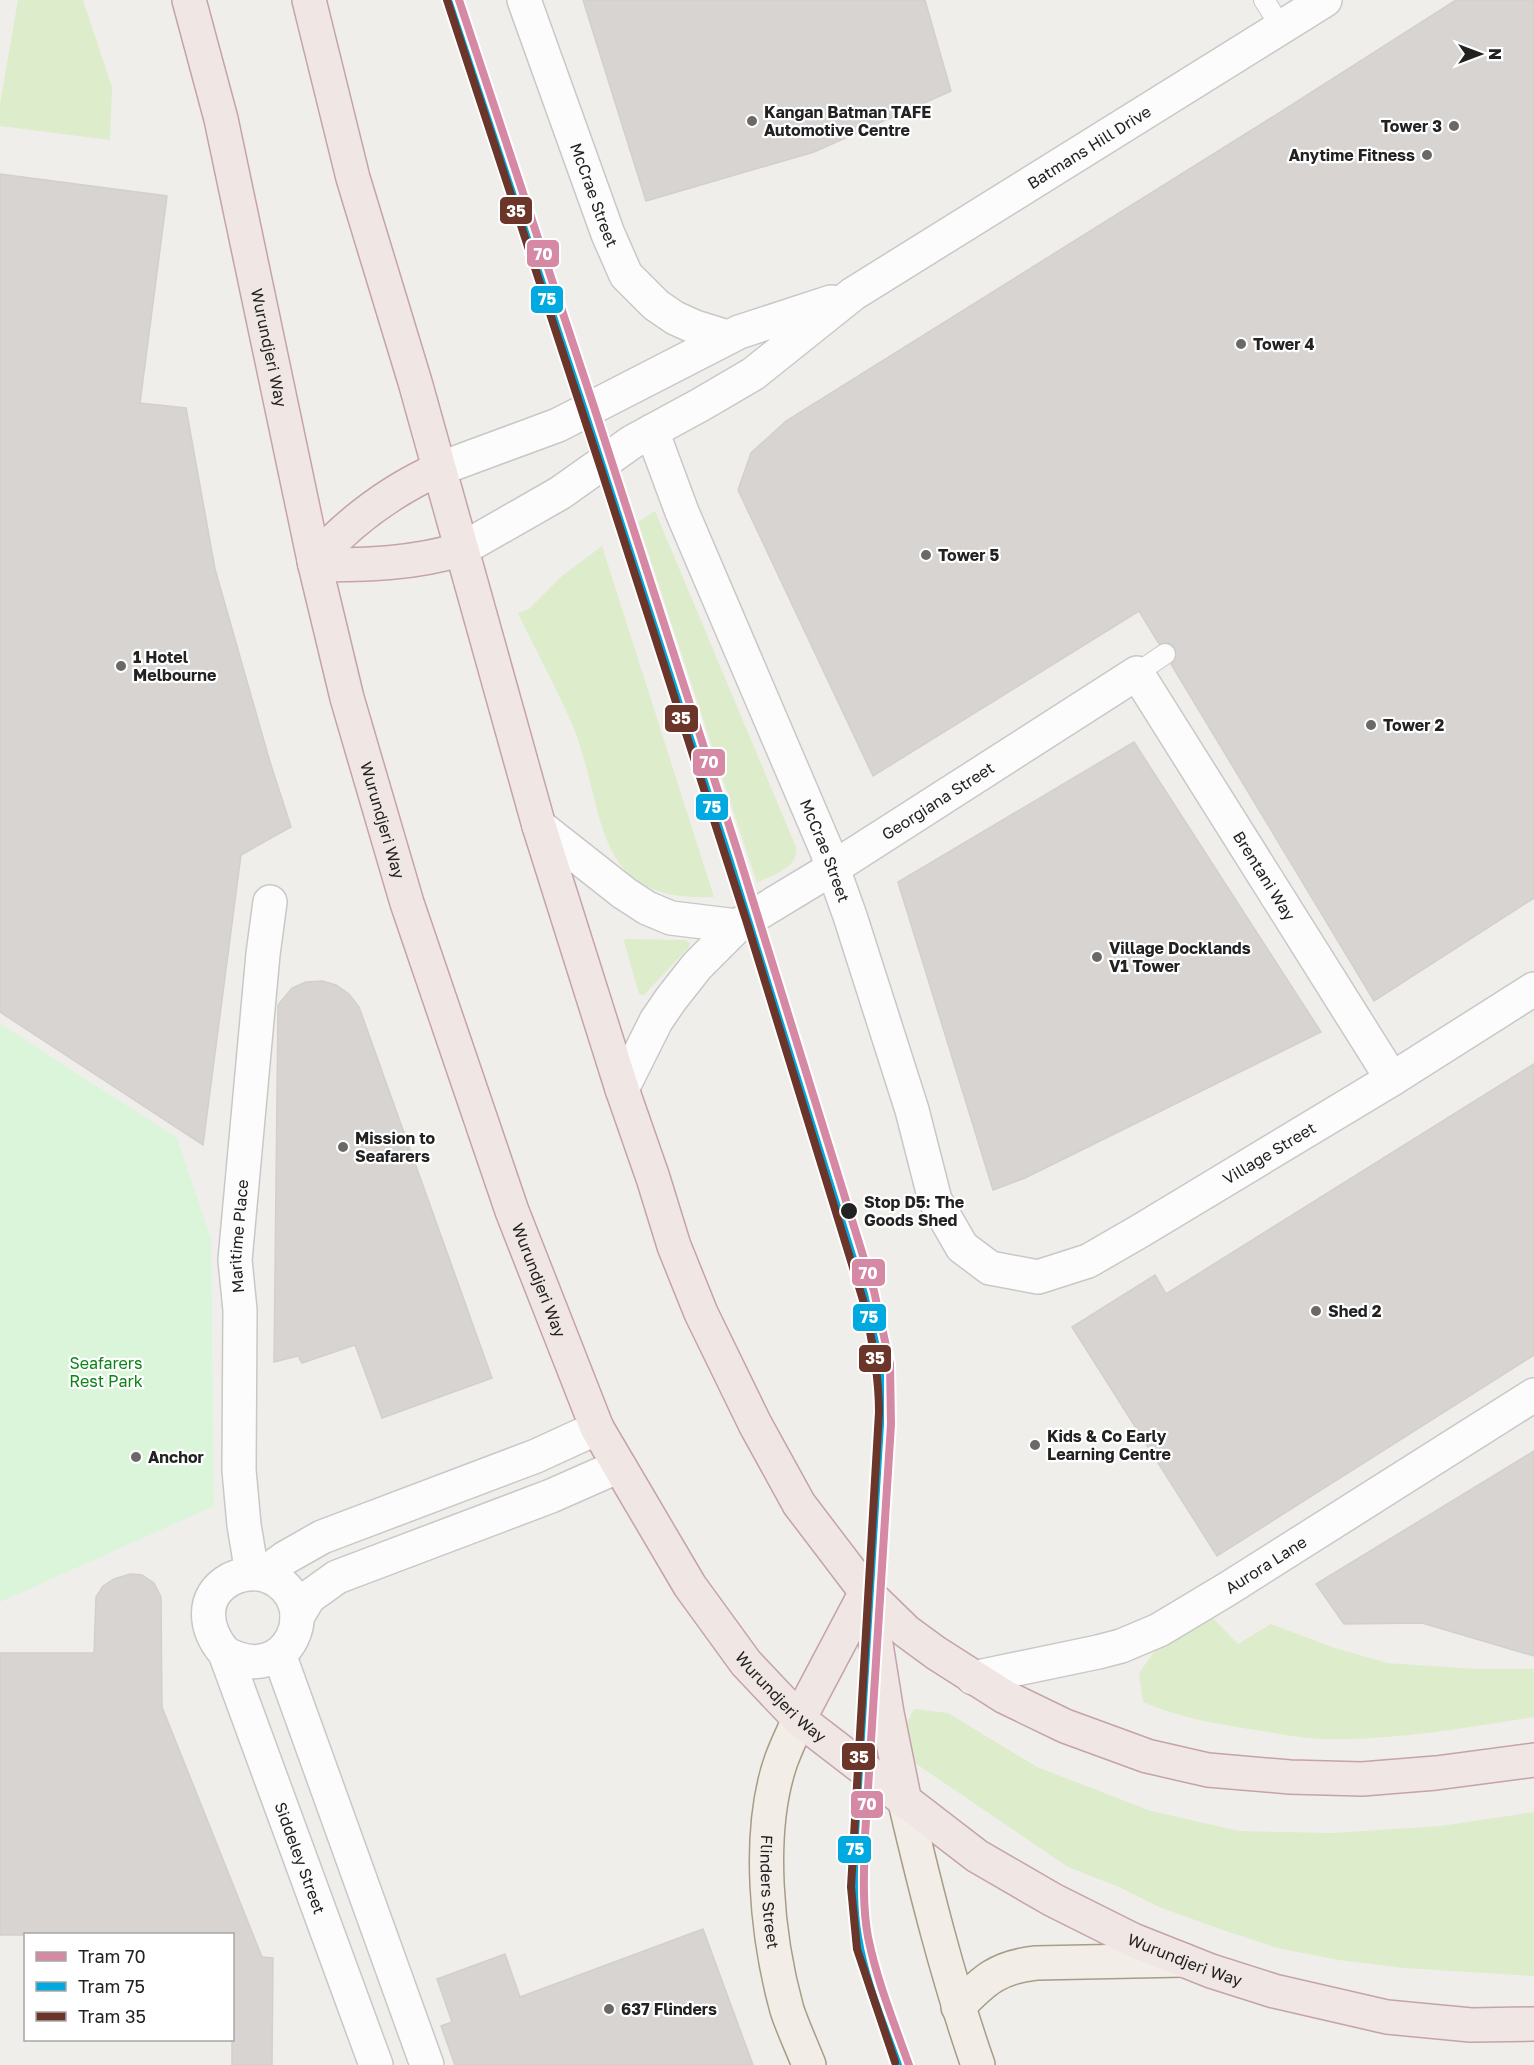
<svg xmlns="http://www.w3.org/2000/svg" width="1534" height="2065" font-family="'Golos Text',sans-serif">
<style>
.grass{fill:#ddeccb}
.park{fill:#daf5da}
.building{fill:#d7d4d2;stroke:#d3d0cc;stroke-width:1.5}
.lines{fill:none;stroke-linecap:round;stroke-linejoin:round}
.service-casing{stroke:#c9c8c7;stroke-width:22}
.minor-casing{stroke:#c9c8c7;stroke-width:36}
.tertiary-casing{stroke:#c9c8c7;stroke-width:36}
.primary-casing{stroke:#a79c86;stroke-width:36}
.trunk-casing{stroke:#c5a2ac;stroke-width:36}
.service{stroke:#fdfcfc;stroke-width:20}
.minor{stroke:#fdfcfc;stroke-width:33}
.tertiary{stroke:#fdfcfc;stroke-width:33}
.primary{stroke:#f3ede7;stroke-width:33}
.trunk{stroke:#f0e6e4;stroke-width:33}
.tram-1-casing{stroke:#fff;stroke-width:12}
.tram-2-casing{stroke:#fff;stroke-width:12}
.tram-3-casing{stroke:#fff;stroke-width:12}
.tram-1{stroke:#d589a4;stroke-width:8}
.tram-2{stroke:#00a9e0;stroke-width:8}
.tram-3{stroke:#6b3529;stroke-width:8}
.poi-dot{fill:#6a6968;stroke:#fff;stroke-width:2}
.stop-dot{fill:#222;stroke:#fff;stroke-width:2}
.labels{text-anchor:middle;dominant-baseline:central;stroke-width:4.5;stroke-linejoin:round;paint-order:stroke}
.poi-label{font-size:16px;font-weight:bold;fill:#222;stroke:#fff;text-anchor:start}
.street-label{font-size:16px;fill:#222;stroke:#fff}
.stop-label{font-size:16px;font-weight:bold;fill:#222;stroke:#fff;text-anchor:start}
.park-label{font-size:16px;fill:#0c8416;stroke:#fff}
.line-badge{stroke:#fff;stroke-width:2}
.badge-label{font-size:16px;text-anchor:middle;font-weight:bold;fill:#fff}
</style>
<rect width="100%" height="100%" fill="#f0eeeb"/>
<path class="grass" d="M18,0H83L112,87L110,140L0,126V104Z
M655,511L796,847C799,868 772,875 757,883L638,522Z
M602,546L714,897C590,903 607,813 574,729C558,690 536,652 518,613L529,609L562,576Z
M626,939L685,940L690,943L689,947L644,995H641L639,994L624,941Z
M1210,1615L1238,1644L1271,1624L1332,1647L1387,1663L1477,1669H1534V1717C1464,1728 1392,1741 1321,1739C1297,1738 1272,1732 1249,1729C1212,1723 1177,1717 1143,1702L1139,1673L1155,1651Z
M914,1709L948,1713L1037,1767L1151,1811L1239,1831L1332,1833L1441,1826L1534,1812V1976L1404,1968L1339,1960L1277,1948L1217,1928L1159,1907L1119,1887L1068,1867L909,1759L902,1732Z"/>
<path class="park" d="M0,1024L177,1138L211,1239L214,1506L0,1602Z"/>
<path class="building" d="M583,0H925L951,91L814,152L646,201Z
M1456,0H1534V898L1374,1001L1171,664L1176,659L1175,648L1170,643L1159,644L1139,611L873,776L738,490L751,453L786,421L1263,123Z
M0,174L167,196L140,403L186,408L215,569L270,762L291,827L241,855L203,1145L0,1012Z
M1134,742L1321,1032L1025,1178L993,1190L898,882Z
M322,981L336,985L349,994L359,1007L492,1378L382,1418L355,1345L302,1363L298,1356L274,1362L278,1005L292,988L306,982Z
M1534,1064V1355L1217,1556L1072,1327L1155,1275L1166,1294Z
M1534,1451V1656L1422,1623L1344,1624L1316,1584Z
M130,1574L142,1575L154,1583L161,1597L162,1707L262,1957L273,1958L272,2065H232V1935H0V1653H94L96,1597L103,1586L114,1579Z
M703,1929L753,2065H455L441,2026L452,2022L437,1979L505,1954L520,1997Z"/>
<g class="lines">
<defs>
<path id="service" d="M1264,0L1281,27
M1137,673L1165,654"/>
<g id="minor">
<path id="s1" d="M524,0L608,234L626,275L656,305L675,318L695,327L727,337"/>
<path id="s2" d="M652,431L682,512L826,849L850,916L912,1110L935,1200L962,1247L990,1268L1038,1277L1088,1261L1140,1231L1392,1079L1534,989"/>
<path d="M539,826L624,893L647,908L671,918L737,926"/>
<path id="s3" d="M622,1089L656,1021L671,999L697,966L737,926L833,868L1137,673L1392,1079"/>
<path id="s4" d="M252,1573L244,1525L239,1470L240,1310L235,1260L263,954L270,902"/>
<path d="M263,1574L285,1558L322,1537L536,1456L597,1428"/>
<path d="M297,1617L309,1597L337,1577L551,1496L619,1466"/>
<path id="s5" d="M225,1653C289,1689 325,1602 270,1577C257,1572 244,1573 231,1579C199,1596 205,1630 225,1653L376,2065"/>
<path d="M279,1654L427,2065"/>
<path id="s6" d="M973,1678L1098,1652L1121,1646L1159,1630L1229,1588L1534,1395"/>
</g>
<g id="tertiary">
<path d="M439,469L558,425L739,332L831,302"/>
<path id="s7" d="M462,549L560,493L632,442L700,405L753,374L853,294L1325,0"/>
</g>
<g id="primary">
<path id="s8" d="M799,1719C793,1733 786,1747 781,1761C756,1833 767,1938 787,2010C793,2028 802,2047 809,2065"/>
<path d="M905,1802C926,1891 948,1979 978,2065"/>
<path d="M958,2007C984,1980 998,1967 1036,1963L1183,1960"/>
</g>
<g id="trunk">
<path id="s9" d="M189,0L221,119L315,565L347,698L407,903L512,1211L597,1428L690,1586L746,1663L799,1719L977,1856L1053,1900L1133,1940L1211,1971L1274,1991L1387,2017L1471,2025L1534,2024"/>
<path d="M309,0L353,178L415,382L539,826L622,1089L653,1178L674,1246L701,1313L755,1424L799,1504L866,1592L906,1631L936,1653L1005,1697L1065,1726L1147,1756L1208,1770L1290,1777L1362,1779L1436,1773L1534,1760"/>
<path d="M314,561C350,521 390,491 439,469"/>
<path d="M315,565C365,565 414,564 462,549"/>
<path d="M868,1594L887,1713L905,1802"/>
<path d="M799,1719L866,1592"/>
</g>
</defs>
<use href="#service" class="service-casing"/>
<use href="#minor" class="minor-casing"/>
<use href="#tertiary" class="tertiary-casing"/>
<use href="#primary" class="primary-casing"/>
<use href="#trunk" class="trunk-casing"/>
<use href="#service" class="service"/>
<use href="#minor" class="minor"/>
<use href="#tertiary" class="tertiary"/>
<use href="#primary" class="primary"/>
<use href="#trunk" class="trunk"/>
<defs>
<path id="tram-1" d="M459,0L594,407L739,856L874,1291L890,1364L891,1424L865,1836C864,1870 862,1904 868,1937C877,1981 894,2023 909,2065"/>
<path id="tram-2" d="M449,3L584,410L729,859L864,1294L880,1365V1424L855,1835C854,1869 852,1903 858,1937C865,1981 883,2023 898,2065"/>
<path id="tram-3" d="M447,0L601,469L747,923L863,1300C872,1337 879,1374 879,1412L851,1887L857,1949L895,2062"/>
</defs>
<use href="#tram-1" class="tram-1-casing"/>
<use href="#tram-2" class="tram-2-casing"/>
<use href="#tram-3" class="tram-3-casing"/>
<use href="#tram-1" class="tram-1"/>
<use href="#tram-2" class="tram-2"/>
<use href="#tram-3" class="tram-3"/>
</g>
<g class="poi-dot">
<circle cx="752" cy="121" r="6"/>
<circle cx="1454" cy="126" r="6"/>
<circle cx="1427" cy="155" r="6"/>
<circle cx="1241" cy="344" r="6"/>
<circle cx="926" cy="555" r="6"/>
<circle cx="121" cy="666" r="6"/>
<circle cx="1371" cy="725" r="6"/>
<circle cx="1097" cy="957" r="6"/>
<circle cx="343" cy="1147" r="6"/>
<circle cx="1316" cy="1311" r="6"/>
<circle cx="1035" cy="1445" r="6"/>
<circle cx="136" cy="1457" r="6"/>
<circle cx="609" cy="2009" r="6"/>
</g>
<circle class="stop-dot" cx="849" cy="1211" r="9"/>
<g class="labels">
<g class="poi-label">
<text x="764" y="112">Kangan Batman TAFE<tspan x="764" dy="18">Automotive Centre</tspan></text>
<text x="1442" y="126" text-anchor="end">Tower 3</text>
<text x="1415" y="155" text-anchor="end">Anytime Fitness</text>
<text x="1253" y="344">Tower 4</text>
<text x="938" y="555">Tower 5</text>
<text x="133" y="657">1 Hotel<tspan x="133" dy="18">Melbourne</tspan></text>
<text x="1383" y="725">Tower 2</text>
<text x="1109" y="948">Village Docklands<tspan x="1109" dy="18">V1 Tower</tspan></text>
<text x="355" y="1138">Mission to<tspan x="355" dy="18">Seafarers</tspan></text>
<text x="1328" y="1311">Shed 2</text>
<text x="1047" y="1436">Kids &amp; Co Early<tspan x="1047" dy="18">Learning Centre</tspan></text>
<text x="148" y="1457">Anchor</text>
<text x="621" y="2009">637 Flinders</text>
</g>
<g class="street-label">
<text stroke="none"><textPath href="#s7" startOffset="746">Batmans Hill Drive</textPath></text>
<text stroke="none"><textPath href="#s1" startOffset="207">McCrae Street</textPath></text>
<text stroke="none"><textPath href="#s9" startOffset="357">Wurundjeri Way</textPath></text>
<text stroke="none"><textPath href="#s3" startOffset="438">Georgiana Street</textPath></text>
<text stroke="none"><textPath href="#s9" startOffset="843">Wurundjeri Way</textPath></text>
<text stroke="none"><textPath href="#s2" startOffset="454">McCrae Street</textPath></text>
<text stroke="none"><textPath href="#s3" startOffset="914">Brentani Way</textPath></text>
<text stroke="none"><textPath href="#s2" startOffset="1222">Village Street</textPath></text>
<text stroke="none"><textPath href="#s4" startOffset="338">Maritime Place</textPath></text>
<text stroke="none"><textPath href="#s9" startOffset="1329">Wurundjeri Way</textPath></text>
<text stroke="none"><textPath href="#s6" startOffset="318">Aurora Lane</textPath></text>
<text stroke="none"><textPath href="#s9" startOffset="1815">Wurundjeri Way</textPath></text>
<text stroke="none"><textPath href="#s5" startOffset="496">Siddeley Street</textPath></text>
<text stroke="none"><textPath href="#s8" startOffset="178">Flinders Street</textPath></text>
<text stroke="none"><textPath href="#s9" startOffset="2301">Wurundjeri Way</textPath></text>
</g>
<g class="stop-label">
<text x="864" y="1202">Stop D5: The<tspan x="864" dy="18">Goods Shed</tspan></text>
</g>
<g class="park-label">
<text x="106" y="1363">Seafarers<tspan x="106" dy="18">Rest Park</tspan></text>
</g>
</g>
<g class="line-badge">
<rect x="499" y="196" width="34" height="29" rx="6" fill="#6b3529"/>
<rect x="526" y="239" width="34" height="29" rx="6" fill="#d589a4"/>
<rect x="530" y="285" width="34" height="29" rx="6" fill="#00a9e0"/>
<rect x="664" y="704" width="35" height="29" rx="6" fill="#6b3529"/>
<rect x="692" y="748" width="34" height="29" rx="6" fill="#d589a4"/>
<rect x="695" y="793" width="34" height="28" rx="6" fill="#00a9e0"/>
<rect x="851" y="1258" width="35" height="29" rx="6" fill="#d589a4"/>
<rect x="852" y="1303" width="35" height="29" rx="6" fill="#00a9e0"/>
<rect x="858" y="1344" width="34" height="29" rx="6" fill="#6b3529"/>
<rect x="841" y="1742" width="35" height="29" rx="6" fill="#6b3529"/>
<rect x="850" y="1790" width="34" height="29" rx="6" fill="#d589a4"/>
<rect x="837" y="1835" width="35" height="29" rx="6" fill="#00a9e0"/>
</g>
<g class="badge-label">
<text x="516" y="217">35</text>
<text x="543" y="260">70</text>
<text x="547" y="305">75</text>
<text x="681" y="724">35</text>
<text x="709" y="768">70</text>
<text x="712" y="813">75</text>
<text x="868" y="1279">70</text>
<text x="869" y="1323">75</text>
<text x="875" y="1364">35</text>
<text x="859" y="1763">35</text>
<text x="867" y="1810">70</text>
<text x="855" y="1855">75</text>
</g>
<rect x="24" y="1933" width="210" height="108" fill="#ffffff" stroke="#a7a7a7" stroke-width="1.5"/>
<rect x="36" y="1952" width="30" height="9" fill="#d589a4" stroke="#a7a7a7" stroke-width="1.5"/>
<text x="78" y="1963" font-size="18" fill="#222222">Tram 70</text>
<rect x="36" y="1982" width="30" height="9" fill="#00a9e0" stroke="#a7a7a7" stroke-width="1.5"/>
<text x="78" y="1993" font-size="18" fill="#222222">Tram 75</text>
<rect x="36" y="2012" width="30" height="9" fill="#6b3529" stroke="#a7a7a7" stroke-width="1.5"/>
<text x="78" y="2023" font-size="18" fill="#222222">Tram 35</text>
<g transform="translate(1480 54) rotate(90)" stroke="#ffffff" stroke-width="4.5" paint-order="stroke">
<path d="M0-4.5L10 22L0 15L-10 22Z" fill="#222222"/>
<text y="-9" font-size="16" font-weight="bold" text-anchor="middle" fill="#222222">N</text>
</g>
</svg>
